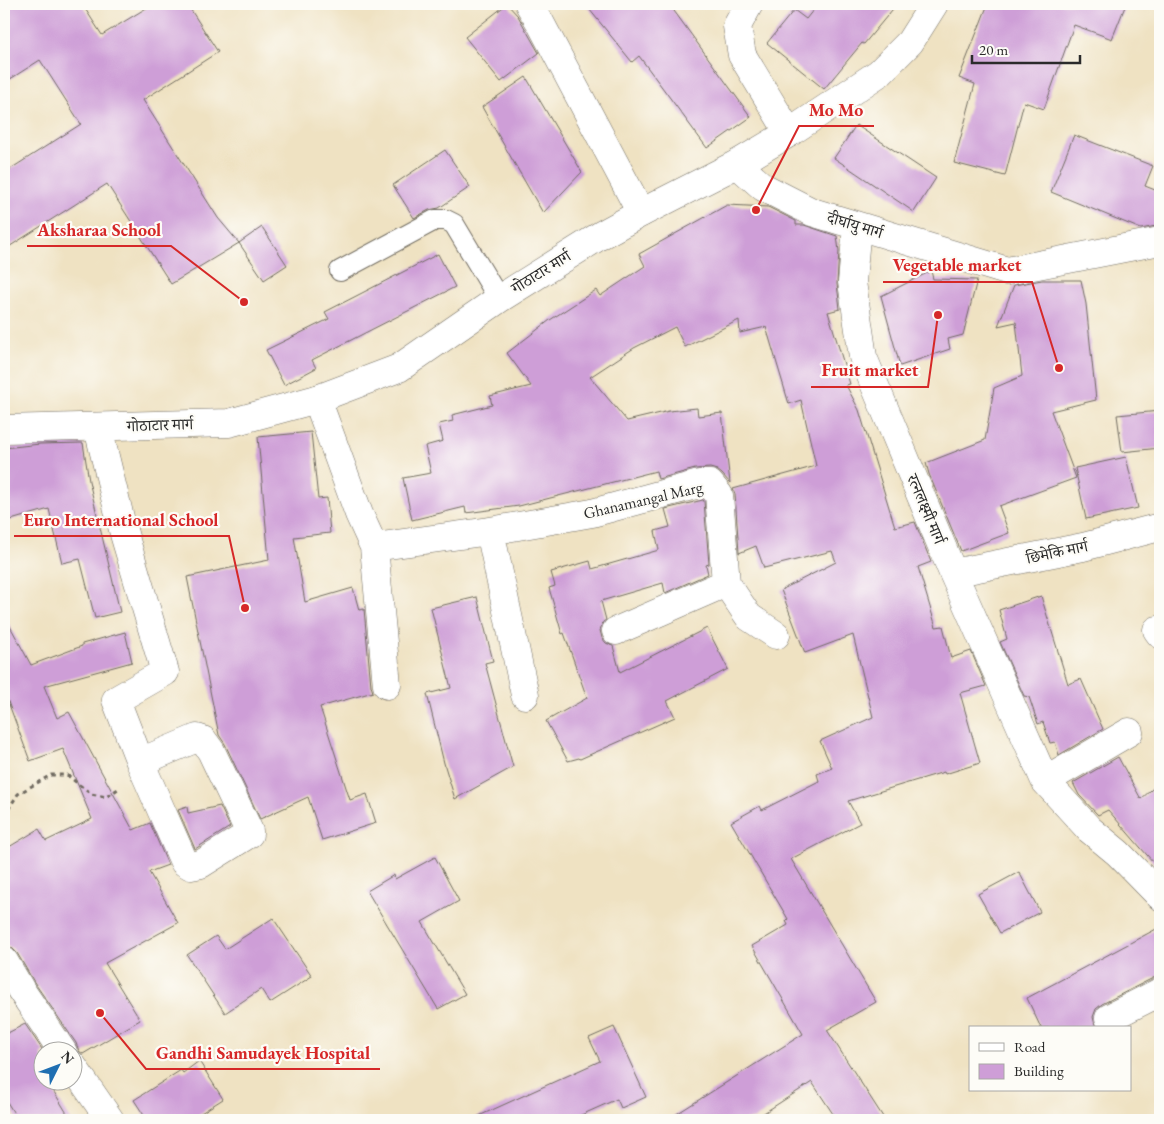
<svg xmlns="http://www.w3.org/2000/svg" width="1164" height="1124" font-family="'EB Garamond','Noto Serif Devanagari',serif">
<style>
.building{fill:#ce9ed7}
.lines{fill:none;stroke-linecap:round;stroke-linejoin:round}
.lane-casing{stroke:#706b60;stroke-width:22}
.street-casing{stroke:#706b60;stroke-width:29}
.secondary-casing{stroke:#706b60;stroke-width:29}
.path{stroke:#706b60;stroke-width:3;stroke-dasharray:4 4;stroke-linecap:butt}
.lane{stroke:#fff;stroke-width:20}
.street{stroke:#fff;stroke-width:28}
.secondary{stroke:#fff;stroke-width:28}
.labels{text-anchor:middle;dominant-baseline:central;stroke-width:4.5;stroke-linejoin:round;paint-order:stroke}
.street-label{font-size:16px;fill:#2b2b2b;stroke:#fdfcf7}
.leader{fill:none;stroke:#d62828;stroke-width:2}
.callout-dot{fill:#d62828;stroke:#fdfcf7;stroke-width:2}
.callout-label{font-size:18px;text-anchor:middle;font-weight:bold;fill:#d62828;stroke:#fdfcf7;stroke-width:4.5;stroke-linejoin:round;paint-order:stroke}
</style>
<rect width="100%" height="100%" fill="#fdfcf7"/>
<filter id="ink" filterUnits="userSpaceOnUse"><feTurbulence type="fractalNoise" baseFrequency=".02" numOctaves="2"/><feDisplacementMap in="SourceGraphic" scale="10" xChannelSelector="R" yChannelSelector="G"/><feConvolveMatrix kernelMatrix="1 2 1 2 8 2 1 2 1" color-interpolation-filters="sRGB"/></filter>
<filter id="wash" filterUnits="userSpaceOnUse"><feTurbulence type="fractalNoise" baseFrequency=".0096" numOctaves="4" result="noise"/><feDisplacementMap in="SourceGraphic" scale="20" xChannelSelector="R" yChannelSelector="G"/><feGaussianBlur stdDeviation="1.12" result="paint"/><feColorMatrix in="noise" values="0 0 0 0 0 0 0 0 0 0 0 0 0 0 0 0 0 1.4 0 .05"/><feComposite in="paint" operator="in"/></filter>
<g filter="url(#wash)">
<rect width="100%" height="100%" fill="#efe2c2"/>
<g id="blocks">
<path class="building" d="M4,4H82L102,35L153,4H187L218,52L143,100L218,218L239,243L171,284L107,184L4,250V173L81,124L40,60L4,83Z
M507,4L518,16L539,53L501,82L465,37Z
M585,4H669L751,117L707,148L639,56L632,62Z
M818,4H897L864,44L862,43L824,89L767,43L794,10L806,19Z
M988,4H1126L1112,39L1074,25L1044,109L1024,102L1005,176L954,163L975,84L959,78Z
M526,77L582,172L543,213L482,107Z
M856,125L936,178L914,212L834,158Z
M1074,135L1153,166L1145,186L1160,192V214L1156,226L1141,229L1051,192Z
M445,150L470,187L439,208L429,210L414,218L393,185Z
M727,205L768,207L796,221V225H804L837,236L839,251L837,284L840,309L828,312L850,384L846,385L859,410L895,527L915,522L931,562L918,567L936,627L943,626L951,658L971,651L986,686L960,693L980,763L945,774L944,772L848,801L860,823L791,859L876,1002L827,1030L885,1120H837L812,1082L753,1120H667L803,1034L752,946L788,925L786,921L788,919L731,822L760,806L762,810L819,781L817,774L832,768L820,741L873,717L853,635L805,653L781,590L836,562L832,551L764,568L756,546L739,553L735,494L733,489L816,466L801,400L789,404L766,327L740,333L739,320L685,347L675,327L634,348L590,377L627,421L669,411L697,408L698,416L722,413L730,483L722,474L717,470L710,468L695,469L658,479L656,471L519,506L466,513L465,507L412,520L403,478L431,473L425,446L443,441L439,424L453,421L452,415L492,405L490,396L531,386L507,353L550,320L596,290L600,296L645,266L639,254Z
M262,227L287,265L264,280L239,243Z
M438,254L455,287L312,360L316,368L284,385L266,350L329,319L325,312Z
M931,271L933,279L977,280L963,335L948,339L950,349L900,366L881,296Z
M1042,280H1081L1086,304L1096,400L1051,411L1076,478L999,506L1009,533L961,551L929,474L926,463L985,440L994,388L1022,376L1016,322L998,326L1014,285Z
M1160,411V448L1122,452L1117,415Z
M311,432L318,499L327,498L330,533L294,537L305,602L353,588L359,610L364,609L371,686L373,692L320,707L350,800L367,794L376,823L322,840L308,797L260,819L225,744L219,735L187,577L269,560L258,437Z
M83,443L89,481L120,612L95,618L80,559L62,563L49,509L4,522V448L40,444Z
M1126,457L1138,508L1086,519L1075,468Z
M703,500L704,501L709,564L706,565L708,574L665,593L663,583L601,601L606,620L603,622L600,630L602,638L606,643L613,646L620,672L707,628L728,669L667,701L675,717L580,759L579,758L568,761L546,721L587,698L564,633L562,634L549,588L555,586L551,572L590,561L592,569L659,550L655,531L670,527L665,509Z
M1041,596L1068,684L1081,679L1103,729L1059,755L1055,742L1050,743L1043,722L1038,724L1029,697L1024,696L1000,642L1007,639L999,610Z
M477,597L493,661L485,663L513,767L455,799L444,763L427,694L451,688L431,608Z
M4,615L31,665L82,646V644L125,632L132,662L44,686L57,718L69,712L133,830L150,823L168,865L149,872L178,923L105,963L140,1020L83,1054L79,1051L76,1043L34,982L17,953L12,948L6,946L4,943V850L39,829L46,841L92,819L63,749L30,761L4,691Z
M1118,757L1141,799L1160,782V870L1108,810L1098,815L1079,795L1073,783Z
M220,806L230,827L195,849L178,810L187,807L188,813Z
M435,857L459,901L422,922L465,994L438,1009L367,891L394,875L395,879Z
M1019,872L1040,912L1000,933L978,894Z
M273,918L312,976L270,1003L261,989L225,1013L187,955L216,936L225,949Z
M1160,927V976L1153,978L1102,1004L1096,1009L1093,1017L1095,1025L1097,1028H1041L1027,998Z
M25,1024L44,1052H42V1082H48L71,1120H18L4,1097V1035Z
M614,1027L646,1097L621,1108L617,1099L570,1120H470L600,1061L589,1038Z
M199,1061L223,1099L190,1120H147L134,1100L181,1070L183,1073Z"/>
</g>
</g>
<g filter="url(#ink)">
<use href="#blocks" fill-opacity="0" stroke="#706b60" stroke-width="1"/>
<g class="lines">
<defs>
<path id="lane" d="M340,271L435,220H446L454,224L499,299"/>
<path id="street" d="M529,4L541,24L641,213
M749,4L737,26L742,55L789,133
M737,164L763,187L812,212L1007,271L1160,241
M857,226L852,282L863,357L953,573L1045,781L1089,829L1118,853L1160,896
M317,399L359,514L374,547L490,531L592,513L699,484H710L719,495L726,583L749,617L776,635
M98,428L124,534L165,672L116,700L140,762
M490,531L525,695
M374,547L387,685
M953,573L1083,547L1160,527
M1157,630L1160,634
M616,631L726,583
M197,738L203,740L211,751L249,831V834L201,864L191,866L184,862L140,762Z
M1045,781L1129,732
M1109,1018L1160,992"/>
<path id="secondary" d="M4,429L229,423L317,399L399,368L499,299L601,235L641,213L737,164L789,133L879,73L910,42L934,4
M4,961L21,990L63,1052
M72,1065L110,1120"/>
</defs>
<use href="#lane" class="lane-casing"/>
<use href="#street" class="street-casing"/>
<use href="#secondary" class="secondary-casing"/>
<path class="path" d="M4,816L18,794L51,775H67L91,794L106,797L118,789"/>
<use href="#lane" class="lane"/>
<use href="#street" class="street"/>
<use href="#secondary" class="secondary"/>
</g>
</g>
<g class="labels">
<g class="street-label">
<text transform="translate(855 225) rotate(17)">दीर्घायु मार्ग</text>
<text transform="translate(541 272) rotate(-32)">गोठाटार मार्ग</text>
<text transform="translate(160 425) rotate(-2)">गोठाटार मार्ग</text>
<text transform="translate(643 500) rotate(-13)">Ghanamangal Marg</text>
<text transform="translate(926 509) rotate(67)">रत्नलक्ष्मी मार्ग</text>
<text transform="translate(1057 552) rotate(-12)">छिमेकि मार्ग</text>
</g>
</g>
<path class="leader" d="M756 210L799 126H874M244 302L171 246H27M1059 368L1032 282H883M938 315L928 387H811M245 608L229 536H14M100 1013L146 1069H380"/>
<g class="callout-dot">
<circle cx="756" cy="210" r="5"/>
<circle cx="244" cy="302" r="5"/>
<circle cx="1059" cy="368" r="5"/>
<circle cx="938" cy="315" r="5"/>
<circle cx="245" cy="608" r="5"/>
<circle cx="100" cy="1013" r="5"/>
</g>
<g class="callout-label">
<text x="836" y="116">Mo Mo</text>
<text x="99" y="236">Aksharaa School</text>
<text x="957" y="271">Vegetable market</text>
<text x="870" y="376">Fruit market</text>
<text x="121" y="526">Euro International School</text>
<text x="263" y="1059">Gandhi Samudayek Hospital</text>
</g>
<rect width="1164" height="1124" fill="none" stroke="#fdfcf7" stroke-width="20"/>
<rect x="969" y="1026" width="162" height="65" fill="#fdfcf7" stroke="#a9a8a5"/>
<rect x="979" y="1043" width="25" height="8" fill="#ffffff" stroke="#a9a8a5"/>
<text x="1014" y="1052" font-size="15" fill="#2b2b2b">Road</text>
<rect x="979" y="1064" width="25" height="15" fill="#ce9ed7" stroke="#a9a8a5"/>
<text x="1014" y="1076" font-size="15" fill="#2b2b2b">Building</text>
<g transform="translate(58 1066) rotate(48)"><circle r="24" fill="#fdfcf7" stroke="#a9a8a5"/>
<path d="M0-4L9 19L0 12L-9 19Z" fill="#1f6fb2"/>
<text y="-8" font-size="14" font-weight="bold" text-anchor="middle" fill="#2b2b2b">N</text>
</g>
<path d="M972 55v8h108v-8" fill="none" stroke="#2b2b2b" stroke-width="2.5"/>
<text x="979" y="55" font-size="15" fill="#2b2b2b" stroke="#fdfcf7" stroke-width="4" paint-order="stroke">20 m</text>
</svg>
